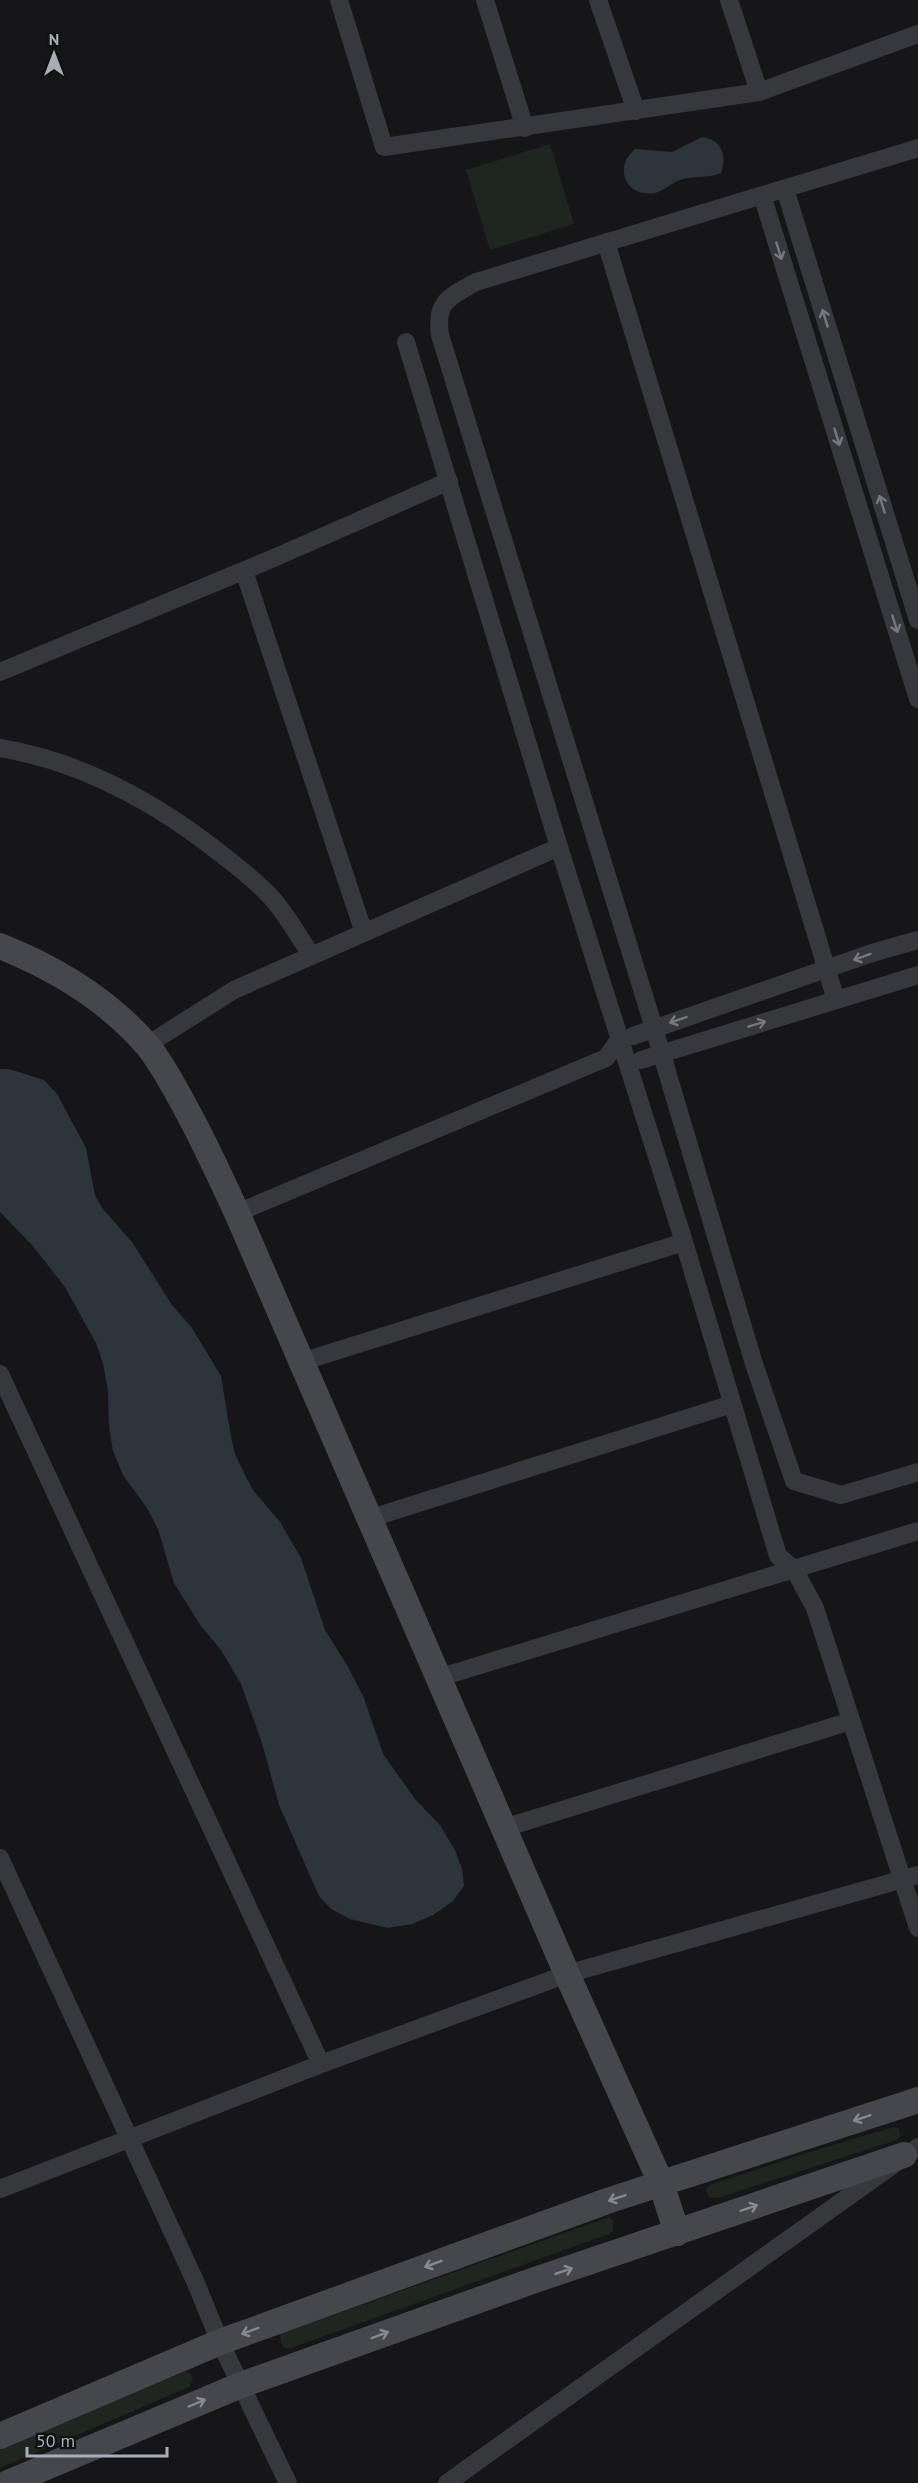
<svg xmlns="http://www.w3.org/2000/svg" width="918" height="2483" font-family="'PT Sans',sans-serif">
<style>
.green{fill:#1e261f}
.water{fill:#2c353c}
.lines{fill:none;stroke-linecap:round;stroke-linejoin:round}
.street{stroke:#37383d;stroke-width:18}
.secondary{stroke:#45474d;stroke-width:26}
.oneway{stroke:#757881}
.oneway2{stroke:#858993}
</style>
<rect width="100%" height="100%" fill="#161618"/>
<path class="green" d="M550,144L574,224L490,250L466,170Z
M894,2127L899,2128L900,2137L897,2140L718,2198H710L706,2190L710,2185L803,2154Z
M609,2217L613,2221V2231L609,2234L291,2348H285L281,2343L280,2334Z
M185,2372L191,2374L193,2379L189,2387L0,2468V2447Z"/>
<path class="water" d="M702,137C722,140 727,155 721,173C707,179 693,175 680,180C671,183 664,191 655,193C640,196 626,188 624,173C623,162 628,156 635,149L672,152Z
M0,1069H9L44,1080L57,1094L86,1148L95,1195L102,1208L132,1242L172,1305L192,1328L221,1376L231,1437L235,1454L244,1473L253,1490L280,1522L301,1558L325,1630L348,1667L364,1698L383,1754L415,1799L439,1824L455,1850L462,1869L464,1886L452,1902L433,1915L412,1924L388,1928L350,1919L331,1909L319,1896L279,1805L262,1743L241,1684L221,1650L201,1626L174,1583L158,1529L147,1508L123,1475L113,1451L109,1426L108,1391L103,1363L96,1343L65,1287L32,1245L0,1212Z"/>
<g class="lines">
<path class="street" d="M339,0L384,147L759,92L918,34
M485,0L525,128
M598,0L636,111
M729,0L759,92
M918,148L476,282C450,297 435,301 440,335L654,1028L754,1364L794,1481L841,1495L918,1472
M785,189L918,620
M762,195L918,699
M606,242L836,1000
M406,342L559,847L684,1242L778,1556L794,1569L815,1608L918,1928
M244,571L364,933
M0,672L274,558L449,481
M0,748C84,762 159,804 225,857C240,869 256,881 270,896C286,913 298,936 312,956
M633,1036L872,953L918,940
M147,1045L234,990L559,847
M641,1060L918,975
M237,1213L606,1058L619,1040
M301,1362L684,1242
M0,1374L321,2064
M368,1519L732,1404
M438,1678L918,1531
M504,1828L851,1721
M0,1858L195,2281L220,2342L288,2483
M0,2189L321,2064L567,1974L918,1875
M447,2483L918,2147"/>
<path class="secondary" d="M0,946C55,968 107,999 147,1045C161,1062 172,1083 183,1103C203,1139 220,1176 237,1213L567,1974L661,2183L677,2233
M0,2436L220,2342L267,2325L610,2200L918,2100
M8,2483L241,2385L532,2281L904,2155"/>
</g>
<defs><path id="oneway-shaft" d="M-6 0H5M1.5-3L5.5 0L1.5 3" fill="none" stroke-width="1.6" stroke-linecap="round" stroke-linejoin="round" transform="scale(1.5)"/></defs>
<g class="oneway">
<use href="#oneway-shaft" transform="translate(779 251) rotate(73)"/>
<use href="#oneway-shaft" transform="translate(825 318) rotate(-107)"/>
<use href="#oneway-shaft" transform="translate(837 437) rotate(73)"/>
<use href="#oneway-shaft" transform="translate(882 504) rotate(-107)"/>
<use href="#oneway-shaft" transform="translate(895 624) rotate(73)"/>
<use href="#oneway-shaft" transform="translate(862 957) rotate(160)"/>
<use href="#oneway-shaft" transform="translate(678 1020) rotate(161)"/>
<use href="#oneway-shaft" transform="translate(757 1024) rotate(-17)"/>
</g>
<g class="oneway2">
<use href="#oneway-shaft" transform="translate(862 2118) rotate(162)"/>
<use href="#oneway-shaft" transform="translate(617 2198) rotate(161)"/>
<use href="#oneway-shaft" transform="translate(749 2208) rotate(-19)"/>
<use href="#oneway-shaft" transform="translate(433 2264) rotate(160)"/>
<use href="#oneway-shaft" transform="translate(564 2271) rotate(-19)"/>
<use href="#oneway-shaft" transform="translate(250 2331) rotate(160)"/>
<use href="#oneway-shaft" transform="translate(380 2335) rotate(-20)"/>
<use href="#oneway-shaft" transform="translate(197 2403) rotate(-23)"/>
</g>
<g transform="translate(54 54)" stroke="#111113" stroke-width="4.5" paint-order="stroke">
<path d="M0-4.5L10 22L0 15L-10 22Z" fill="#a8adb8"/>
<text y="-9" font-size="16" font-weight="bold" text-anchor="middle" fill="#a8adb8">N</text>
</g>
<path d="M27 2447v9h140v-9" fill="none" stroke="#a8adb8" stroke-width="3"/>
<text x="36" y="2447" font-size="18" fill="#a8adb8" stroke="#111113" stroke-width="4.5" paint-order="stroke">50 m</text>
</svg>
